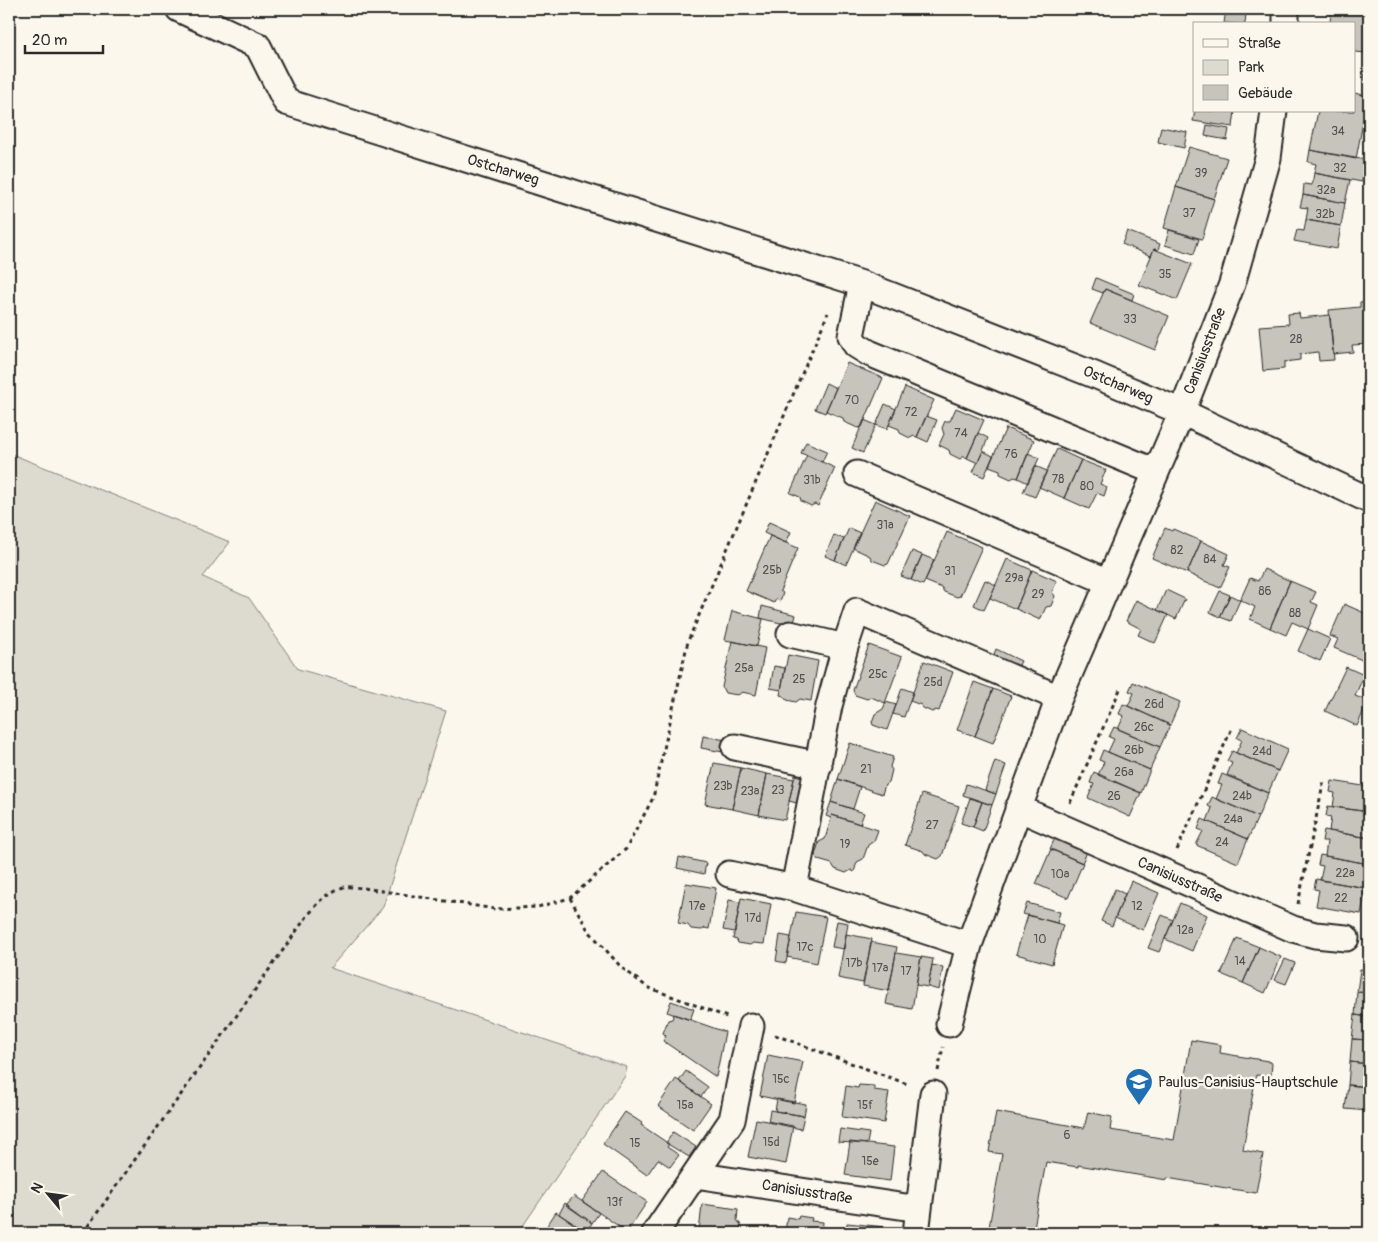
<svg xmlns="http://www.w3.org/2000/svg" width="1378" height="1242" font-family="Pangolin,sans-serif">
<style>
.green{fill:#dddad0;stroke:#84827e}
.building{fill:#c7c4bc;stroke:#2b2b2b}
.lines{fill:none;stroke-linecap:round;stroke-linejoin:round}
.minor-casing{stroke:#2b2b2b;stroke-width:29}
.path{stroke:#2b2b2b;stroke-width:3;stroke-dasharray:4 4;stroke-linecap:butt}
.minor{stroke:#fbf7ec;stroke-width:25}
.labels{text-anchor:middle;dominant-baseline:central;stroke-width:4.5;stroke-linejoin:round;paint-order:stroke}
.number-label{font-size:12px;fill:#52514f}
.street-label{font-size:15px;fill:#2b2b2b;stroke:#fbf7ec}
.poi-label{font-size:15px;fill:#2b2b2b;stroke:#fbf7ec;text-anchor:start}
</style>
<rect width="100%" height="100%" fill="#fbf7ec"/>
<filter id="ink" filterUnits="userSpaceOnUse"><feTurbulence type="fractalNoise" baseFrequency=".02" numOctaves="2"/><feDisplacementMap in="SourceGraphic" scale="10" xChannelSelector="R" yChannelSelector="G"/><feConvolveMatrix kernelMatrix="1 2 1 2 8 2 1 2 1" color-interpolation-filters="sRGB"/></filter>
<g filter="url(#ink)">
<path class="green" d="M9,453L230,542L203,577L249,598L298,669L446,711L383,907L330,968L627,1067L625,1076L518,1233H9Z"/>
<path class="building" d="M1331,9H1369L1367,33H1369V53L1354,52V24H1330Z
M1226,10L1246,13L1245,24L1224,23Z
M1366,67H1369V81L1364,80Z
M1354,93L1368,96L1356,159L1310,150L1318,111H1354Z
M1195,111H1235L1233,127L1193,121Z
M1207,125L1229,129L1227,140L1205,136Z
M1161,127L1187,132L1184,148L1158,142Z
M1189,147L1227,158L1214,199L1176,187Z
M1310,150L1366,160L1362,182L1314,173L1316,164L1308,162Z
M1314,173L1350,180L1345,203L1303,195L1304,184L1312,185Z
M1176,187L1214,199L1202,239L1164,228Z
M1303,195L1345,203L1341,226L1306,220L1308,208L1300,207Z
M1306,220L1341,226L1337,249L1294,241L1297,230L1304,231Z
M1169,230L1199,239L1194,254L1165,245Z
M1127,231L1160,244L1158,250L1154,249L1151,256L1122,244Z
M1154,249L1192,264L1177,300L1139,285Z
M1096,278L1134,294L1132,300L1105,289L1103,293L1092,289Z
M1105,289L1169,316L1155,350L1090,323Z
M1369,301V344L1352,345L1353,352L1333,354L1329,310L1360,307V302Z
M1299,313L1300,318L1330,315L1334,360L1319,361L1318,352L1300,354V360L1284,362V369L1263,371L1259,326L1289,324L1288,314Z
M847,363L883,378L862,427L858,428L844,422L843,418L826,411Z
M826,383L836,388L825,413L815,409Z
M905,387L934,400L917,437L914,436L910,438L900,433L899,429L889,425Z
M885,404L896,409L887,429L876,425Z
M956,408L984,420L967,458L964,456L960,459L950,454L949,450L939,445L944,434L942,428L945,421H950Z
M926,416L937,420L928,442L917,437Z
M864,420L876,425L863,453L852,448Z
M1006,428L1034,440L1018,478L1014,477L1011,479L1000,474V470L989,466Z
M978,433L988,438L978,463L967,458Z
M806,442L827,451L822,462L801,453Z
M1057,449L1081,460L1064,498L1039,487Z
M983,451L993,456L984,477L973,472Z
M1028,453L1039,458L1028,483L1018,478Z
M807,455L835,468L818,506L815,504L811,506L801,501L800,497L790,493Z
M1081,460L1106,470L1100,484L1107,487L1104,496L1097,493L1089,509L1064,498Z
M1035,466L1047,471L1035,497L1023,492Z
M875,500L910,516L888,564L885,565L872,560L870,556L853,548Z
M769,522L791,532L786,543L764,533Z
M849,528L860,533L846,565L835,560Z
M1165,528L1172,531L1173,529L1201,541L1187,573L1152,558Z
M947,532L982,547L960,596L957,597L944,592L942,588L925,581Z
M834,535L844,539L835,560L825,556Z
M770,536L798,548L780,591L783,593L780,601L776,599L774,603L746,591Z
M1201,541L1229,554L1224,565L1230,567L1220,588L1187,573Z
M912,551L922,555L911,580L901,576Z
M922,555L934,560L923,585L911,580Z
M1007,559L1032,570L1016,609L990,598Z
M1264,569L1290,581L1270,628L1250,619L1255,607L1240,600L1250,578L1258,581Z
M1032,570L1057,581L1052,592L1055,596L1051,606L1046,607L1040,620L1016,609Z
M985,580L996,585L984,610L974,605Z
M1290,581L1316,592L1311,602L1318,605L1308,629L1292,622L1286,635L1270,628Z
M1166,590L1185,599L1176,619L1157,610Z
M1220,591L1230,595L1220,617L1210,612Z
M1230,595L1240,600L1231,621L1220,617Z
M1136,600L1168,615L1155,643L1138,635L1141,629L1126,621Z
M1344,604L1369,615V641L1362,660L1334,648L1338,639L1330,636Z
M762,606L796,615L793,626L760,618Z
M732,611L763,619L757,646L725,640Z
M1308,629L1330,639L1320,661L1298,651Z
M732,641L765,648L756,695L742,692L738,695L725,693L722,687Z
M1369,641V663L1362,660Z
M869,645L902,657L885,703L871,697L867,699L855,695L853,690Z
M996,649L1021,661L1016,671L992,660Z
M788,655L818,661L811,701L800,699L796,702L787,700L784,696L780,695Z
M924,661L953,672L939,711L936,710L932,712L923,708L921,705L910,701Z
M774,666L785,668L781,690L770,688Z
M1346,667L1364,675L1355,696L1368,701L1357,726L1325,711Z
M974,682L993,689L975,736L957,730Z
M1133,682L1180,702L1170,725L1128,706L1134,693L1129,691Z
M902,688L913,692L904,717L893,714Z
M993,689L1011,696L993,743L975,736Z
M886,702L896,705L887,730L873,725L872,722L875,714L883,709Z
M1123,704L1170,725L1160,747L1118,729L1124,716L1119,714Z
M1114,727L1160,747L1150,770L1108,752L1114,739L1109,737Z
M1242,728L1288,749L1278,771L1236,753L1242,740L1237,738Z
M703,736L726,740L723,752L701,748Z
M850,743L893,757L890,767L892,770L889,782L885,785L882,794L838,779Z
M1103,750L1150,770L1141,793L1098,775L1104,762L1099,760Z
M1232,751L1278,771L1268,793L1227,775L1232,763L1227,761Z
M995,761L1006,765L996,794L985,790Z
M714,763L741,768L732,809L705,804Z
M741,768L767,774L759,815L732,809Z
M1094,772L1141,793L1130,817L1088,798L1094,784L1090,783Z
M767,774L794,779L785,820L759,815Z
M1222,774L1268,793L1258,817L1216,799L1222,785L1218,784Z
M795,775L806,778L800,804L789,801Z
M838,779L860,787L853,809L831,802Z
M1332,781L1369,787V812L1333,807L1335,793L1330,792Z
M966,784L996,794L992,805L963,795Z
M922,794L959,806L942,856L938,859L925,854L923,851L905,845Z
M1212,797L1258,817L1248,839L1207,821L1212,808L1208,806Z
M970,798L982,802L973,827L961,823Z
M831,802L864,813L860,824L832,815L831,818L826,816Z
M982,802L992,805L983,831L973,827Z
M1328,806L1369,812V838L1329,831L1331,817L1326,816Z
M832,815L878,830L874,841L868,845L863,859L857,862L854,872L851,870L846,873L835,869L832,864L818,860L815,855L819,842L825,839Z
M1202,819L1248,839L1238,863L1196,845L1203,831L1198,829Z
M1324,830L1369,838V864L1325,856L1327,841H1322Z
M1055,838L1087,852L1082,863L1050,849Z
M1051,849L1083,863L1068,898L1036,884Z
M1320,855L1369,864L1366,888L1320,880L1323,866L1318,865Z
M679,857L706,863L704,874L677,868Z
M1316,879L1366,888L1361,914L1316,906L1319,890L1314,889Z
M1131,881L1159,893L1143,930L1115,918Z
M686,883L716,888L709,929L705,928L702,930L691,929L688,925L678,923Z
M1115,889L1125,894L1112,926L1101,921Z
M741,898L771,904L764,944L753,943L750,945L738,943L737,940L733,939Z
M729,900L740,902L735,932L723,930Z
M1027,903L1060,912L1057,923L1023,914Z
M1180,903L1207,915L1192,951L1165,939Z
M796,912L826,917L817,963L787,957Z
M1028,915L1063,925L1052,964L1016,954Z
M1162,915L1173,920L1159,952L1148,948Z
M837,921L848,923L844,949L832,947Z
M846,934L872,939L863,983L838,978Z
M780,935L791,937L786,963L776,961Z
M1237,938L1259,947L1243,983L1221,974Z
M871,942L897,947L889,991L863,986Z
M1259,947L1281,957L1265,993L1243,983Z
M896,953L921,957L912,1009L886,1004Z
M921,957L933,959L928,987L916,985Z
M1285,959L1295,963L1286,984L1275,980Z
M932,965L943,967L939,990L928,987Z
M1360,969L1369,970V993L1357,992Z
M1357,992L1369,993V1017L1355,1015Z
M671,1001L694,1009L690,1020L667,1012Z
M674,1014L725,1032L716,1077L663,1041L666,1036L663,1033L668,1020L672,1019Z
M1355,1015L1369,1017V1040L1352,1039Z
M1352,1039L1369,1040V1064L1350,1062Z
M1191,1040L1221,1045L1220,1053L1268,1061V1062H1271L1272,1064L1271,1075L1269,1076L1256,1075L1243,1150L1263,1154L1256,1193L1167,1178V1180L1078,1165V1167L1046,1162L1033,1233H988L1002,1154L989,1152L996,1112L1084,1128L1088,1112L1112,1117L1110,1130L1174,1140Z
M768,1055L803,1062L794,1103L760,1096Z
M1350,1062L1369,1064V1087L1348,1085Z
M686,1071L708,1087L701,1097L679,1081Z
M676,1079L711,1104L693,1130L658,1106Z
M859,1085L874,1086V1090L889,1092L884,1123L842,1117L846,1086L858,1088Z
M1348,1085L1369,1087V1111L1345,1109Z
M777,1099L806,1104L804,1116L775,1111Z
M770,1110L804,1116L801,1129L768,1122Z
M625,1112L642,1123L641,1125L669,1144L667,1147L679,1155L670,1167L658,1159L647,1175L603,1144Z
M756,1119L793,1126L786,1164L748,1157Z
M840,1129L869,1133L867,1144L838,1142Z
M673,1132L696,1147L689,1157L666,1143Z
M850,1142L894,1147L890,1181L845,1175Z
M603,1172L647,1202L627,1232L582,1201Z
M574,1196L599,1213L592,1223L566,1205Z
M565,1203L592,1223L586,1232L559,1214Z
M702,1204L738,1209L737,1220L741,1225L740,1233H699Z
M556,1212L559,1214L588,1233H542Z
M799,1216L812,1218L811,1221L823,1222L822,1233H785L787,1217L798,1219Z
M847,1223L885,1227L884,1233H846Z
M1340,1228L1341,1233H1300Z"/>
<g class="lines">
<defs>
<path id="minor" d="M179,9L258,46L286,102L862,284L1097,376L1182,412L1369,500
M1286,24V9
M862,284L851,336L856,345L869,353L1156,472
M857,474L1109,582
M790,634L845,647
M735,747L819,765
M1018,808L1293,929L1315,935L1346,938
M729,874L794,888
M969,945L794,888L829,706L845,647L857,611L1059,698
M949,1024L969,945L1059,698L1182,412L1232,284L1268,158L1274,111
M695,1175L919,1209
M655,1233L732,1120L751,1026
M916,1233L933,1094"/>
</defs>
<use href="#minor" class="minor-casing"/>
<path class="path" d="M1070,803L1121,687
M1177,850L1232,728
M570,898L588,930L621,967L647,987L727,1017
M1298,904L1324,780
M775,1035L910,1085
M938,1071L943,1047
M83,1233L300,926C311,911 325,892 344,887C350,886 358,888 364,888L495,909L538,907L570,898L626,849L653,798L688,641L828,313"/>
<use href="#minor" class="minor"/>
</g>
</g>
<defs>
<symbol id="school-pin" viewBox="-11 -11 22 30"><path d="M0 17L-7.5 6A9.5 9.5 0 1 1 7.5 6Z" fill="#1f6fb2" stroke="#fbf7ec"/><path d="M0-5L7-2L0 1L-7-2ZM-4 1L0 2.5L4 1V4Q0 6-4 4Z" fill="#fff"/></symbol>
</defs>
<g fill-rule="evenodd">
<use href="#school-pin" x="1123" y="1066" width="32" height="43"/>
</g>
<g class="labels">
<g class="number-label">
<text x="1338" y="131">34</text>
<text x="1340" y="168">32</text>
<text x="1201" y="173">39</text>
<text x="1326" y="190">32a</text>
<text x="1189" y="213">37</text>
<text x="1325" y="214">32b</text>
<text x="1165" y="274">35</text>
<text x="1130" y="319">33</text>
<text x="1296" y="339">28</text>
<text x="852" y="400">70</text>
<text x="911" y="412">72</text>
<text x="961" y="433">74</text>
<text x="1011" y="454">76</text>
<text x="1058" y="479">78</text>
<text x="812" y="480">31b</text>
<text x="1087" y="486">80</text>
<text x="885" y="525">31a</text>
<text x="1177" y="550">82</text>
<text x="1210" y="559">84</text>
<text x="772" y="570">25b</text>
<text x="950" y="571">31</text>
<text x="1014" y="578">29a</text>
<text x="1265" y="591">86</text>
<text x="1038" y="594">29</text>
<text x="1295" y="613">88</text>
<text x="744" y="668">25a</text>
<text x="878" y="674">25c</text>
<text x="799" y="679">25</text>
<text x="933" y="682">25d</text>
<text x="1154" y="704">26d</text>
<text x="1144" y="727">26c</text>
<text x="1134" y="750">26b</text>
<text x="1262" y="751">24d</text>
<text x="866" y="769">21</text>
<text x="1124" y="772">26a</text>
<text x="723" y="786">23b</text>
<text x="778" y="790">23</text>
<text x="750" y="791">23a</text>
<text x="1114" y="796">26</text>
<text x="1242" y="796">24b</text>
<text x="1233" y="819">24a</text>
<text x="932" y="825">27</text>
<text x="1222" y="842">24</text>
<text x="845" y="844">19</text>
<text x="1345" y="873">22a</text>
<text x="1060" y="874">10a</text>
<text x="1341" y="898">22</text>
<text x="697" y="906">17e</text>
<text x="1137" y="906">12</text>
<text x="753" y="918">17d</text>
<text x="1185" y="930">12a</text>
<text x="1040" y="939">10</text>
<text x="805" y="947">17c</text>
<text x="1240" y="961">14</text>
<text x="854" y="963">17b</text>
<text x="880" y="968">17a</text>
<text x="906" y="971">17</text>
<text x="781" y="1079">15c</text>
<text x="685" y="1105">15a</text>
<text x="865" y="1105">15f</text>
<text x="1067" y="1135">6</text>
<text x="771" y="1142">15d</text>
<text x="635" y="1143">15</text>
<text x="870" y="1161">15e</text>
<text x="615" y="1202">13f</text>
</g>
<g class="street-label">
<text transform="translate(503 170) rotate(17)">Ostcharweg</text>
<text transform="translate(1205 351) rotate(-69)">Canisiusstraße</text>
<text transform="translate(1118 385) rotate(23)">Ostcharweg</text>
<text transform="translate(1180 880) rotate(24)">Canisiusstraße</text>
<text transform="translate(807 1192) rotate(9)">Canisiusstraße</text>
</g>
<g class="poi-label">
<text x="1158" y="1082">Paulus-Canisius-Hauptschule</text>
</g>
</g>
<rect width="1378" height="1242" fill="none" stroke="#fbf7ec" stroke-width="30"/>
<rect x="15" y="15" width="1348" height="1212" fill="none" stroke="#2b2b2b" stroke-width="2" filter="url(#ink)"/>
<rect x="1193" y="22" width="162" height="90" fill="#fbf7ec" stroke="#a8a59f"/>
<rect x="1203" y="39" width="25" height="8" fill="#fbf7ec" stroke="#a8a59f"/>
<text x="1238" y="48" font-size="15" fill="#2b2b2b">Straße</text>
<rect x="1203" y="60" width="25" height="15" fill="#dddad0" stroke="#a8a59f"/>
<text x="1238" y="72" font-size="15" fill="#2b2b2b">Park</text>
<rect x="1203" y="85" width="25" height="15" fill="#c7c4bc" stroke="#a8a59f"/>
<text x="1238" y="98" font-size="15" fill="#2b2b2b">Gebäude</text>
<g transform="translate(48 1194) rotate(299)" stroke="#fbf7ec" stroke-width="4" paint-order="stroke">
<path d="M0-4L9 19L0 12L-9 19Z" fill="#2b2b2b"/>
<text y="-8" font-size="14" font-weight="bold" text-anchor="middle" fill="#2b2b2b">N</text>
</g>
<path d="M25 45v8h78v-8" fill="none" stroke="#2b2b2b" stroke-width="2.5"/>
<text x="32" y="45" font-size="15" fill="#2b2b2b" stroke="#fbf7ec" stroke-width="4" paint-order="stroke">20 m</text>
</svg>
